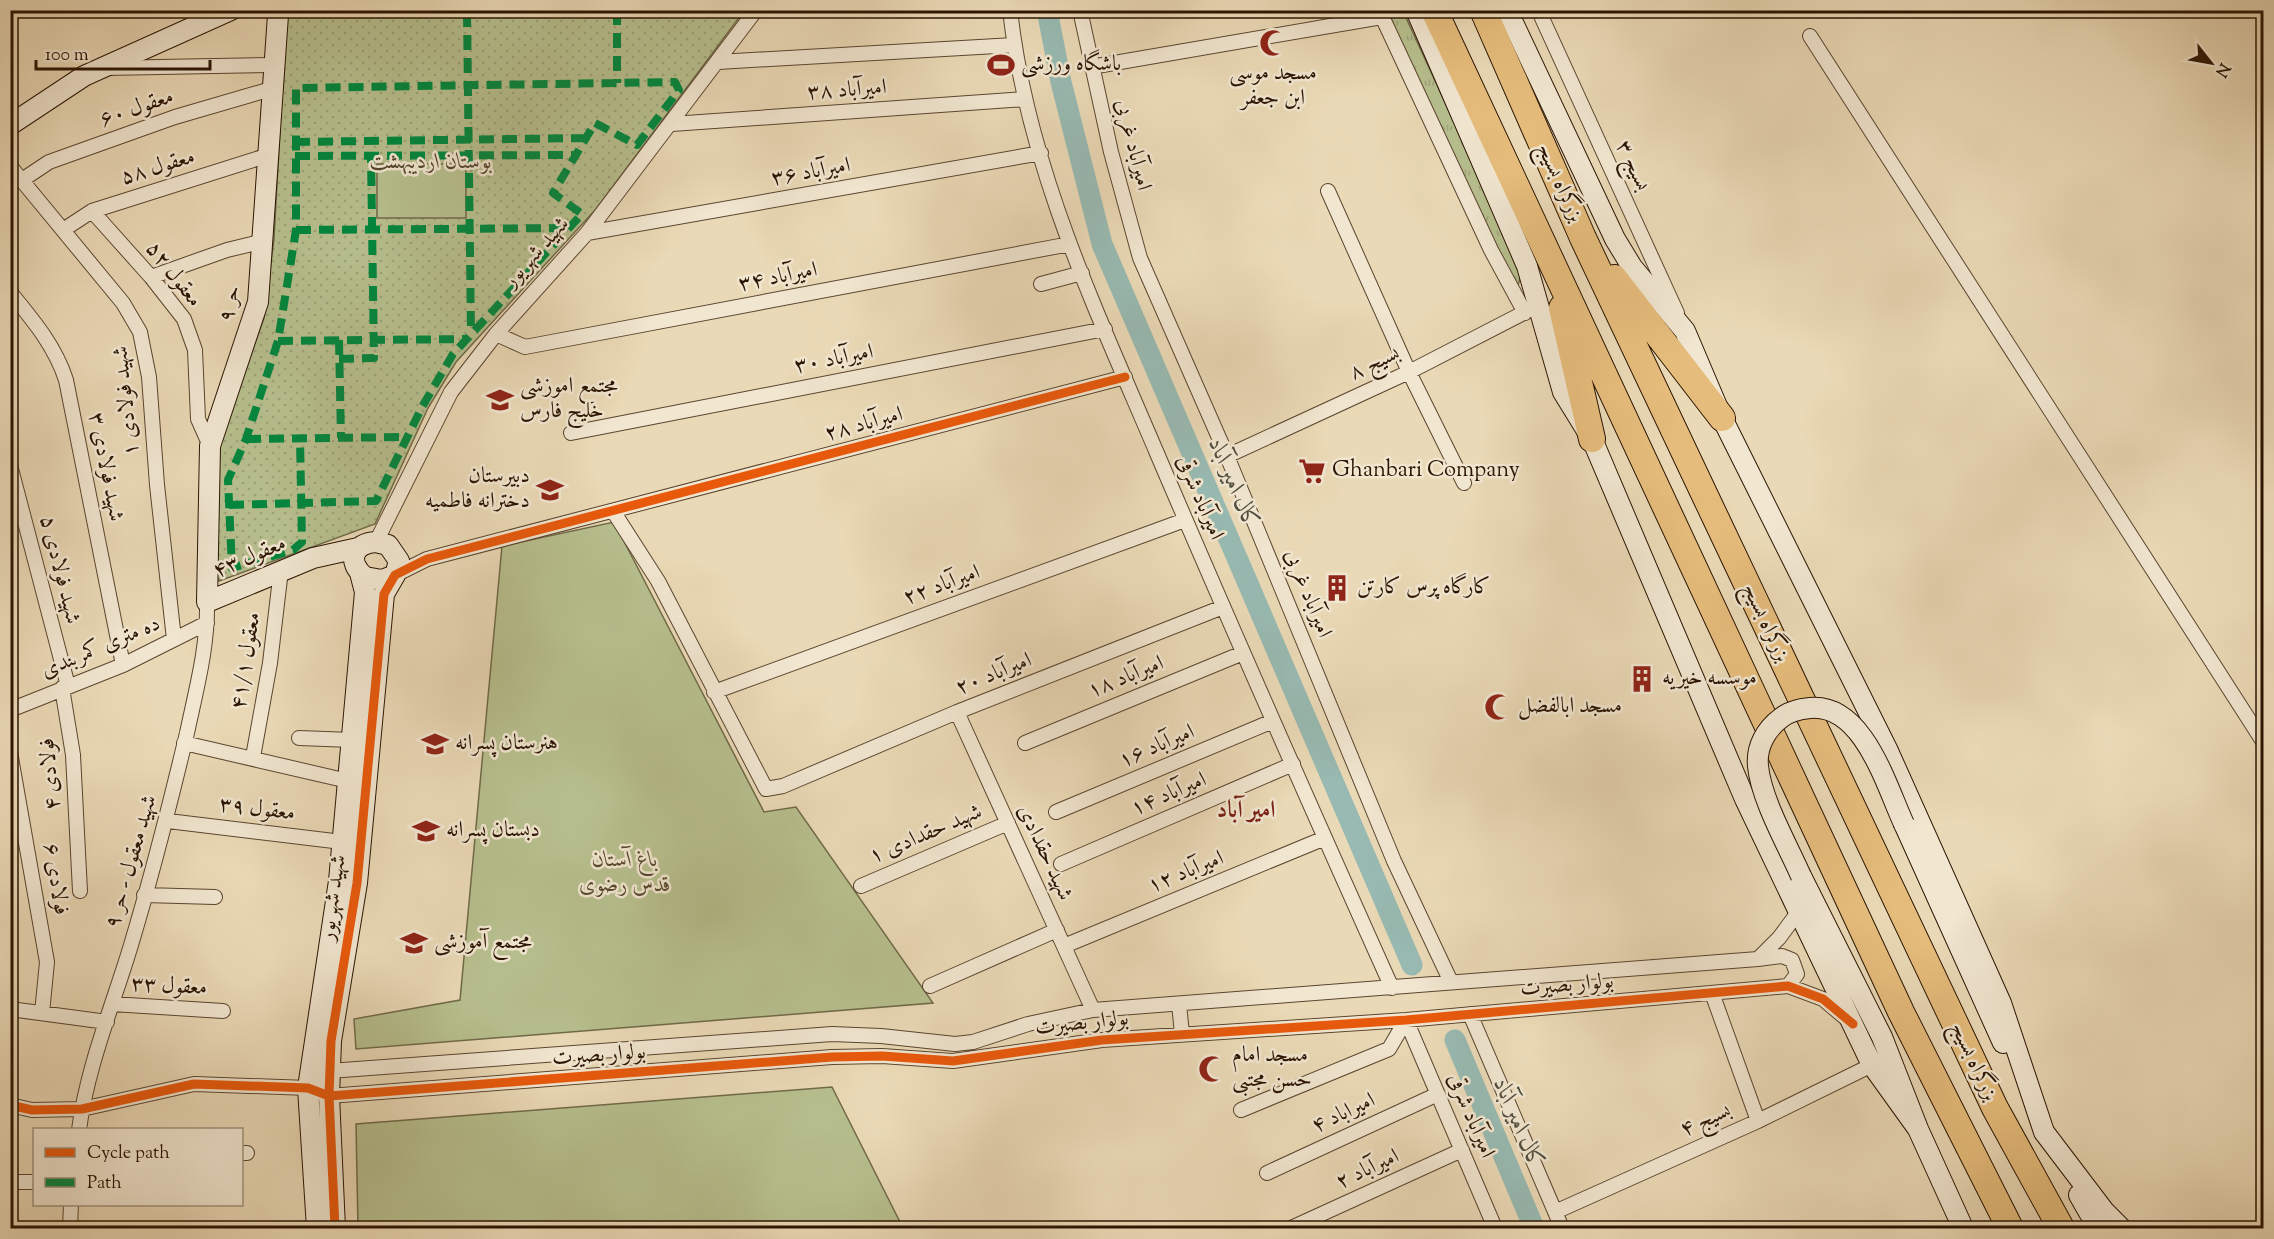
<svg xmlns="http://www.w3.org/2000/svg" width="2274" height="1239" font-family="'Sorts Mill Goudy',Amiri,serif">
<style>
.grass{fill:url(#grass-tufts);stroke:#706a48;stroke-width:1.5}
.park{fill:url(#park-dots);stroke:#706a48;stroke-width:1.5}
.garden{fill:#b7bf8e;stroke:#706a48;stroke-width:1.5}
.lines{fill:none;stroke-linecap:round;stroke-linejoin:round}
.river{stroke:#98bab2;stroke-width:21}
.street-casing{stroke:#5a452f;stroke-width:16}
.secondary-casing{stroke:#2a1402;stroke-width:22}
.highway-casing{stroke:#2a1402;stroke-width:28}
.street{stroke:#f1e6d0;stroke-width:14}
.secondary{stroke:#f1e6d0;stroke-width:20}
.highway{stroke:#e5bc7b;stroke-width:26}
.secondary-bridge-casing{stroke:#2a1402;stroke-width:22;stroke-linecap:butt}
.secondary-bridge{stroke:#f1e6d0;stroke-width:20}
.quiet{stroke:#00873e;stroke-width:8;stroke-dasharray:15 8;stroke-linecap:butt}
.cycleway-casing{stroke:#f1e6d0;stroke-width:13}
.cycleway{stroke:#e8590c;stroke-width:9}
.labels{text-anchor:middle;dominant-baseline:central;stroke-width:5;stroke-linejoin:round;paint-order:stroke}
.poi-label{font-size:22px;fill:#2a1402;stroke:#f1e6d0;text-anchor:start}
.street-label{font-size:22px;fill:#2a1402;stroke:#f1e6d0}
.park-label{font-size:22px;font-style:italic;fill:#54472c;stroke:#f1e6d0}
.water-label{font-size:24px;font-style:italic;fill:#504e40;stroke:#f1e6d0}
.neighbourhood-label{font-size:24px;font-weight:bold;fill:#7a1f14;stroke:#f1e6d0}
</style>
<defs>
<pattern id="grass-tufts" width="24" height="20" patternUnits="userSpaceOnUse" patternTransform="scale(1.5)"><rect width="24" height="20" fill="#b7bf8e"/><path d="M3 7l-1-3M5 7V3M7 7l1-3M15 17l-1-3M17 17v-4M19 17l1-3" fill="none" stroke="#9ea379"/></pattern>
<pattern id="park-dots" width="8" height="8" patternUnits="userSpaceOnUse" patternTransform="scale(1.5)"><rect width="8" height="8" fill="#b7bf8e"/><path d="M2 2h.1M6 6h.1" fill="none" stroke="#9ea379" stroke-width="1.8" stroke-linecap="round"/></pattern>
</defs>
<rect width="100%" height="100%" fill="#ead9b6"/>
<filter id="stains"><feTurbulence type="fractalNoise" baseFrequency=".00333" numOctaves="4"/><feColorMatrix values="0 0 0 0 .2 0 0 0 0 .09 0 0 0 0 .02 0 0 0 .5 -.17"/></filter>
<radialGradient id="worn" r=".72"><stop offset=".6" stop-color="#630" stop-opacity="0"/><stop offset="1" stop-color="#630" stop-opacity=".3"/></radialGradient>
<path class="grass" d="M1386,11H1403L1520,266L1522,273L1516,291Z"/>
<path class="park" d="M290,11H744L596,209L456,362L428,408L375,524L219,581L214,572L218,445L264,318L274,239L286,18Z"/>
<path class="garden" d="M377,164H466V218H377Z
M614,522L764,812L796,807L933,1003L356,1049L354,1019L460,1000L502,546Z
M832,1087L903,1228H358L356,1124Z"/>
<g class="lines">
<path class="river" d="M1047,10L1061,82L1102,244L1412,965
M1455,1040L1534,1228"/>
<defs>
<path id="street" d="M1010,10C1027,165 1096,310 1156,451C1233,631 1312,810 1392,988
M1080,10L1111,152L1140,258L1227,456L1394,861L1451,982
M1379,10L1491,250L1525,313
M1542,18L1677,313
M1810,36L2264,743
M718,62L1014,45
M1091,67L1382,17
M105,68L273,65
M672,124L1025,99
M10,166L123,303L140,332L149,377L157,485L174,639
M22,180L49,162L175,117L271,89
M1328,191L1409,372L1464,483
M92,211L151,277L184,319L195,350L198,419L210,446
M63,230L92,211L269,155
M587,233L1041,153
M151,277L227,250L264,241
M1041,284L1082,273
M10,292C33,320 55,346 66,380L123,665
M496,334L525,347L1070,244
M571,433L1105,329
M1227,456L1409,372L1537,306
M10,465L68,686
M613,511L658,581L766,789L783,786L957,712L1223,607
M376,542L451,392L496,334L587,233L756,10
M395,575L427,559L1125,377
M62,688L73,755L80,891
M714,692L1185,520
M10,710L123,665L207,623
M957,712L1093,1010
M299,738L352,740
M184,743L348,781
M1025,743L1243,653
M10,752L47,962L42,1013
M253,757L270,663L281,570
M1056,812L1273,721
M168,821L342,842
M1061,864L1293,764
M861,886L1008,823
M144,895L215,897
M1064,946L1325,838
M1758,959L1782,956L1792,960L1797,974L1788,986
M10,962V981
M930,986L1057,930
M1712,993L1758,1121
M112,1004L223,1011
M1179,1004L1182,1034
M10,1009L107,1022
M1470,1014L1562,1228
M1406,1020L1495,1228
M308,1088L329,1071L832,1034L881,1036L955,1044L973,1042L1028,1024L1093,1010L1758,959L1779,938L1799,911
M10,1105L32,1110L82,1109L194,1084L308,1088L329,1096L832,1057L882,1056L953,1061L1102,1040L1406,1020L1788,986L1823,999L1849,1021
M1241,1110L1389,1049L1406,1020
M79,1130C87,1067 113,1005 131,945C152,875 170,804 187,733C196,690 208,647 207,602
M242,1153H247
M1267,1173L1438,1094
M10,1182H34
M1555,1212L1758,1121L1872,1065
M70,1228L71,1204
M1291,1228L1462,1150"/>
<path id="secondary" d="M282,10L278,15L258,302L210,446L207,602L313,558L358,548
M1416,10L1527,266L1563,392L1592,439L1745,799L1872,1065L1918,1129
M1507,10L1615,239L1632,267L1685,331L1722,418L1888,751L2001,1003L2044,1132L2104,1211L2121,1228
M10,125L84,76L231,10
M376,542L388,545L399,561L395,575L382,580L365,577C346,562 353,543 376,542Z
M1904,824L2003,1043
M1801,876L1882,1037L1918,1129L1963,1228
M2079,1195L2098,1228
M317,1228L308,1088L339,881L365,592L360,573
M335,1228L329,1096L331,1041L357,883L384,594L395,575"/>
<path id="highway" d="M1434,10L1901,1012L2010,1228
M1483,10L1583,238L1995,1108L2061,1228
M1614,278L1722,418
M1562,308L1592,439"/>
</defs>
<use href="#street" class="street-casing"/>
<use href="#secondary" class="secondary-casing"/>
<use href="#highway" class="highway-casing"/>
<use href="#street" class="street"/>
<use href="#secondary" class="secondary"/>
<use href="#highway" class="highway"/>
<defs>
<path id="secondary-bridge" d="M1801,876C1787,844 1761,799 1758,766C1756,747 1766,729 1781,718C1789,711 1800,709 1810,708C1863,703 1886,785 1904,824"/>
</defs>
<use href="#secondary-bridge" class="secondary-bridge-casing"/>
<use href="#secondary-bridge" class="secondary-bridge"/>
<path class="quiet" d="M617,10V83
M467,12L471,334
M295,142L586,138
M295,156L576,155
M296,230L570,228
M339,340L341,438
M278,341L467,339
M339,359L374,358L371,156
M246,439L407,437
M229,505L376,501L422,407L453,354L582,214L553,193L595,123L637,145L679,90L675,82L296,88V230L278,341L246,439L228,480L232,568L293,550L302,542L300,438"/>
<defs>
<path id="cycleway" d="M10,1105L32,1110L82,1109L194,1084L308,1088L329,1096L832,1057L882,1056L953,1061L1102,1040L1406,1020L1788,986L1823,999L1853,1024
M335,1228L329,1096L331,1041L357,883L384,594L395,575L427,559L1125,377"/>
</defs>
<use href="#cycleway" class="cycleway-casing"/>
<use href="#cycleway" class="cycleway"/>
</g>
<defs>
<symbol id="mosque-bare" viewBox="-9 -9 18 18"><path d="M3.5-4.9A6 6 0 1 0 3.5 4.9A5 5 0 1 1 3.5-4.9Z" fill="#8f2418" stroke="#f1e6d0" stroke-width="2.5" paint-order="stroke"/></symbol>
<symbol id="stadium-bare" viewBox="-9 -9 18 18"><path d="M0-5a6.5 5 0 1 0 0 10a6.5 5 0 1 0 0-10ZM-3.5-1.8h7v3.6h-7Z" fill="#8f2418" stroke="#f1e6d0" stroke-width="2.5" paint-order="stroke"/></symbol>
<symbol id="school-bare" viewBox="-9 -9 18 18"><path d="M0-5L7-2L0 1L-7-2ZM-4 1L0 2.5L4 1V4Q0 6-4 4Z" fill="#8f2418" stroke="#f1e6d0" stroke-width="2.5" paint-order="stroke"/></symbol>
<symbol id="supermarket-bare" viewBox="-9 -9 18 18"><path d="M-6-5.5h2.5l.6 2H6L4.5 2H-2.5L-4.4-4H-6ZM-1.5 3.2a1.3 1.3 0 1 0 .1 0ZM3 3.2a1.3 1.3 0 1 0 .1 0Z" fill="#8f2418" stroke="#f1e6d0" stroke-width="2.5" paint-order="stroke"/></symbol>
<symbol id="building-bare" viewBox="-9 -9 18 18"><path d="M-4-6H4V6H1V3H-1V6H-4ZM-2.5-4.3h1.7v1.8h-1.7ZM.8-4.3h1.7v1.8H.8ZM-2.5-1h1.7V.8h-1.7ZM.8-1h1.7V.8H.8Z" fill="#8f2418" stroke="#f1e6d0" stroke-width="2.5" paint-order="stroke"/></symbol>
</defs>
<g fill-rule="evenodd">
<use href="#mosque-bare" x="1254" y="24" width="38" height="38"/>
<use href="#stadium-bare" x="982" y="46" width="38" height="38"/>
<use href="#school-bare" x="481" y="381" width="38" height="38"/>
<use href="#supermarket-bare" x="1293" y="452" width="38" height="38"/>
<use href="#school-bare" x="531" y="471" width="38" height="38"/>
<use href="#building-bare" x="1318" y="569" width="38" height="38"/>
<use href="#building-bare" x="1623" y="660" width="38" height="38"/>
<use href="#mosque-bare" x="1479" y="688" width="38" height="38"/>
<use href="#school-bare" x="416" y="725" width="38" height="38"/>
<use href="#school-bare" x="407" y="812" width="38" height="38"/>
<use href="#school-bare" x="395" y="924" width="38" height="38"/>
<use href="#mosque-bare" x="1193" y="1050" width="38" height="38"/>
</g>
<g class="labels">
<g class="poi-label">
<text x="1021" y="65">باشگاه ورزشی</text>
<text x="1273" y="74" text-anchor="middle">مسجد موسی<tspan x="1273" dy="25">ابن جعفر</tspan></text>
<text x="520" y="387">مجتمع اموزشی<tspan x="520" dy="25">خلیج فارس</tspan></text>
<text x="1332" y="471">Ghanbari Company</text>
<text x="530" y="477" text-anchor="end">دبیرستان<tspan x="530" dy="25">دخترانه فاطمیه</tspan></text>
<text x="1357" y="588">کارگاه پرس کارتن</text>
<text x="1662" y="679">موسسه خیریه</text>
<text x="1518" y="707">مسجد ابالفضل</text>
<text x="455" y="744">هنرستان پسرانه</text>
<text x="446" y="831">دبستان پسرانه</text>
<text x="434" y="943">مجتمع آموزشی</text>
<text x="1232" y="1056">مسجد امام<tspan x="1232" dy="25">حسن مجتبی</tspan></text>
</g>
<g class="street-label">
<text transform="translate(847 91) rotate(-4)">امیرآباد ۳۸</text>
<text transform="translate(137 109) rotate(-19)">معقول ۶۰</text>
<text transform="translate(1132 145) rotate(76)">امیرآباد غربی</text>
<text transform="translate(1632 166) rotate(65)">بسیج ۳</text>
<text transform="translate(158 168) rotate(-17)">معقول ۵۸</text>
<text transform="translate(811 173) rotate(-10)">امیرآباد ۳۶</text>
<text transform="translate(1559 183) rotate(66)">بزرگراه بسیج</text>
<text transform="translate(537 253) rotate(-48)">شهید شهریور</text>
<text transform="translate(173 275) rotate(52)">معقول ۵۲</text>
<text transform="translate(778 278) rotate(-11)">امیرآباد ۳۴</text>
<text transform="translate(231 304) rotate(-78)">حر ۹</text>
<text transform="translate(834 360) rotate(-11)">امیرآباد ۳۰</text>
<text transform="translate(1375 364) rotate(-25)">بسیج ۸</text>
<text transform="translate(127 401) rotate(-96)">شهید فولادی ۱</text>
<text transform="translate(864 425) rotate(-15)">امیرآباد ۲۸</text>
<text transform="translate(105 467) rotate(79)">شهید فولادی ۳</text>
<text transform="translate(1199 498) rotate(67)">امیرآباد شرقی</text>
<text transform="translate(250 558) rotate(-23)">معقول ۴۳</text>
<text transform="translate(59 570) rotate(76)">شهید فولادی ۵</text>
<text transform="translate(942 586) rotate(-20)">امیرآباد ۲۲</text>
<text transform="translate(1307 594) rotate(68)">امیرآباد غربی</text>
<text transform="translate(1765 623) rotate(65)">بزرگراه بسیج</text>
<text transform="translate(101 648) rotate(-23)">ده متری کمربندی</text>
<text transform="translate(247 661) rotate(-81)">معقول ۴۱/۱</text>
<text transform="translate(994 675) rotate(-22)">امیرآباد ۲۰</text>
<text transform="translate(1126 678) rotate(-22)">امیرآباد ۱۸</text>
<text transform="translate(1157 747) rotate(-23)">امیرآباد ۱۶</text>
<text transform="translate(51 774) rotate(-95)">فولادی ۴</text>
<text transform="translate(1169 795) rotate(-23)">امیرآباد ۱۴</text>
<text transform="translate(257 810) rotate(7)">معقول ۳۹</text>
<text transform="translate(926 835) rotate(-23)">شهید حقدادی ۱</text>
<text transform="translate(1044 853) rotate(65)">شهید حقدادی</text>
<text transform="translate(132 862) rotate(-74)">شهید معقول - حر ۹</text>
<text transform="translate(1186 873) rotate(-22)">امیرآباد ۱۲</text>
<text transform="translate(55 879) rotate(81)">فولادی ۶</text>
<text transform="translate(334 898) rotate(-82)">شهید شهریور</text>
<text transform="translate(1567 986) rotate(-5)">بولوار بصیرت</text>
<text transform="translate(169 987) rotate(3)">معقول ۳۳</text>
<text transform="translate(1082 1024) rotate(-6)">بولوار بصیرت</text>
<text transform="translate(599 1056) rotate(-4)">بولوار بصیرت</text>
<text transform="translate(1973 1062) rotate(65)">بزرگراه بسیج</text>
<text transform="translate(1344 1114) rotate(-25)">امیراباد ۴</text>
<text transform="translate(1470 1116) rotate(67)">امیرآباد شرقی</text>
<text transform="translate(1706 1121) rotate(-24)">بسیج ۴</text>
<text transform="translate(1368 1170) rotate(-25)">امیرآباد ۲</text>
</g>
<g class="park-label">
<text x="431" y="163">بوستان اردیبهشت</text>
<text x="625" y="861">باغ آستان<tspan x="625" dy="25">قدس رضوی</tspan></text>
</g>
<g class="water-label">
<text transform="translate(1233 484) rotate(67)">کال امیر آباد</text>
<text transform="translate(1518 1124) rotate(67)">کال امیر آباد</text>
</g>
<g class="neighbourhood-label">
<text x="1246" y="811">امیر آباد</text>
</g>
</g>
<rect width="2274" height="1239" fill="none" stroke="#ead9b6" stroke-width="36"/>
<rect x="12" y="12" width="2250" height="1215" fill="none" stroke="#2a1402" stroke-width="3"/>
<rect x="18" y="18" width="2238" height="1203" fill="none" stroke="#2a1402" stroke-width="1.5"/>
<rect x="33" y="1128" width="210" height="78" fill="#f1e6d0" stroke="#a1927e" stroke-width="1.5"/>
<rect x="45" y="1148" width="30" height="9" fill="#e8590c" stroke="#a1927e" stroke-width="1.5"/>
<text x="87" y="1158" font-size="18" fill="#2a1402">Cycle path</text>
<rect x="45" y="1178" width="30" height="9" fill="#00873e" stroke="#a1927e" stroke-width="1.5"/>
<text x="87" y="1188" font-size="18" fill="#2a1402">Path</text>
<g transform="translate(2211 63) rotate(121)" stroke="#f1e6d0" stroke-width="4.5" paint-order="stroke">
<path d="M0-4.5L10 22L0 15L-10 22Z" fill="#2a1402"/>
<text y="-9" font-size="16" font-weight="bold" text-anchor="middle" fill="#2a1402">N</text>
</g>
<path d="M36 60v9h174v-9" fill="none" stroke="#2a1402" stroke-width="3"/>
<text x="45" y="60" font-size="18" fill="#2a1402" stroke="#f1e6d0" stroke-width="4.5" paint-order="stroke">100 m</text>
<rect width="100%" height="100%" filter="url(#stains)"/>
<rect width="100%" height="100%" fill="url(#worn)"/>
</svg>
